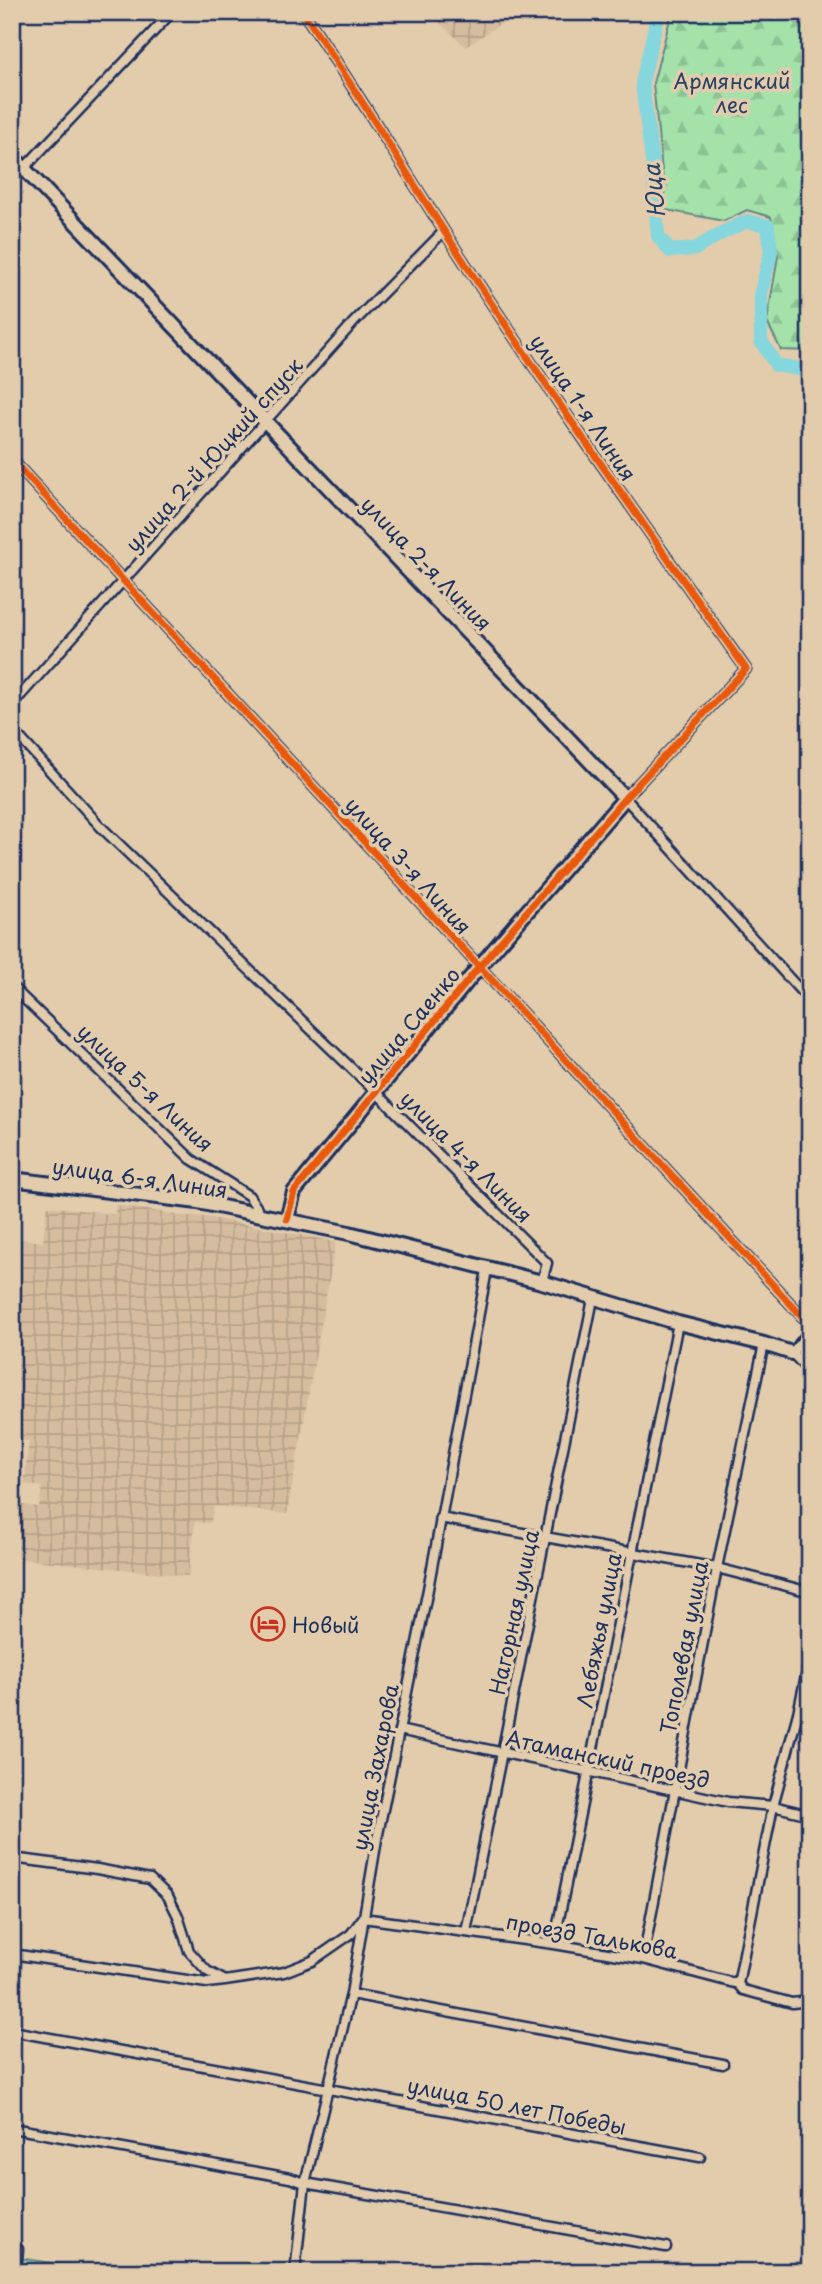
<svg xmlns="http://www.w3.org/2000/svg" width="822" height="2284" font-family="'Playpen Sans',sans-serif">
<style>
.industrial{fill:url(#industrial-grid)}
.forest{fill:url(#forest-firs);stroke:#608884;stroke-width:2}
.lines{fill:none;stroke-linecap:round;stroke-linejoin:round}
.river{stroke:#85d6dd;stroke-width:14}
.street-casing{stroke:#1b2f5e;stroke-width:13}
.secondary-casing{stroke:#1b2f5e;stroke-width:18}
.street{stroke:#e2ccac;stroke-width:8}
.secondary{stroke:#e2ccac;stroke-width:12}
.cycleway-casing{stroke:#e2ccac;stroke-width:11}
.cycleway{stroke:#e8590c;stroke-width:7}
.labels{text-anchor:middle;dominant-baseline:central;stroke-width:7;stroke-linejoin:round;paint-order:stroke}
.park-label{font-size:21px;fill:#294166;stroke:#e2ccac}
.street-label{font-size:21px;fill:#1b2f5e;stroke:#e2ccac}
.poi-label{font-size:21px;fill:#1b2f5e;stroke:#e2ccac;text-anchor:start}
.water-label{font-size:23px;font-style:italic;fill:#26406b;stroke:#e2ccac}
</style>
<defs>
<pattern id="industrial-grid" width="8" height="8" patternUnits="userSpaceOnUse" patternTransform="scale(1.75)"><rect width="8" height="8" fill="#d6bc9e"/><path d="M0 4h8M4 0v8" fill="none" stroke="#b7a28a"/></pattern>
<pattern id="forest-firs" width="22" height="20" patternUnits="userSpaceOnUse" patternTransform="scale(1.75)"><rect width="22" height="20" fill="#a4e2aa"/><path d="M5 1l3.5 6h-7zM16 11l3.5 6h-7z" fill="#8dc295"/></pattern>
</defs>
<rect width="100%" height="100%" fill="#e2ccac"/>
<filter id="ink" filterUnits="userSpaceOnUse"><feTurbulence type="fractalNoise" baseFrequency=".0143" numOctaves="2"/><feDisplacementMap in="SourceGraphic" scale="14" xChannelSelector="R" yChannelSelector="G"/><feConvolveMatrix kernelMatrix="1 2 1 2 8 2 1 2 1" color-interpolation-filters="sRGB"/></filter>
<g filter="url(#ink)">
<path class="industrial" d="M422,12H518L466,47L435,18Z
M116,1205L184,1216L207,1217L336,1242L287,1514L214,1506L211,1523L195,1522L188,1576L12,1558V1504L39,1507L42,1487L24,1484L29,1441L15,1439L16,1430L12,1422V1238L43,1242L47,1206L115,1214Z"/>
<path class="forest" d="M672,12H810V351L781,350L767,322L778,256L771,217L747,210L724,221L666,210L653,83Z
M12,2257L92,2269L127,2272H12Z"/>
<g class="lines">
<path class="river" d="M656,12L657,18L642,83L652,161L658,236L670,251L695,249L720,234L747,221L768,226L771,252L761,292V341L776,365L810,371"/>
<defs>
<path id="street" d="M303,12C352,84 397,158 444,231C540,380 643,524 746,669L625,798L810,1001
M12,181L172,12
M12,460L810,1325
M12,705L354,322L444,231
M12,729L101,827L376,1092L547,1263L542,1282
M12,987L191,1159L249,1196L261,1214
M810,1330L792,1353L810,1372
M440,1518L717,1568L810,1592
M399,1730L728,1802L773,1806L810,1815
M12,1858L97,1869L150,1879L168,1896L178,1916L189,1951L207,1971L225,1981L284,1972L312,1961L351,1934L363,1918L554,1944L643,1959L738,1984L743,1990L792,2003L810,2001
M466,1932L593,1299
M554,1944L678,1323
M12,1954L207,1983L225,1981
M643,1959L717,1568L764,1344
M738,1984L773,1806L798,1713L810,1657
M351,1994L723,2064
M12,2031L700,2157
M12,2128L290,2178L305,2183L666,2247
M16,2272L18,2249
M295,2272L305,2183L351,1994L377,1839L428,1589L487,1270"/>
<path id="secondary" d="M12,156L625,798L479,967L294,1192L287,1219
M12,1179L198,1202L349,1233L542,1282L678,1323L764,1344L792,1353"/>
</defs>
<use href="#street" class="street-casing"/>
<use href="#secondary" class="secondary-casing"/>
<use href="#street" class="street"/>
<use href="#secondary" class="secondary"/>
<defs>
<path id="cycleway" d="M12,460L810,1325
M287,1219L294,1192L479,967L625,798L746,669C643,524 540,380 444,231C397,158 352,84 303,12"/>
</defs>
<use href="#cycleway" class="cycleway-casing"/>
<use href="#cycleway" class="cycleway"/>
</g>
</g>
<defs>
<symbol id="hotel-ring" viewBox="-11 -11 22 22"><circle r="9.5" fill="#e2ccac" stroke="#c8321e" stroke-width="1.5"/><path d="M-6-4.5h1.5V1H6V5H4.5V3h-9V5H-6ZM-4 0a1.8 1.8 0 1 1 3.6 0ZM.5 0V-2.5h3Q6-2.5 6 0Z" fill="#c8321e"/></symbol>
</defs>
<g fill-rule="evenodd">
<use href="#hotel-ring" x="249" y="1605" width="38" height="38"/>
</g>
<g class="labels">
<g class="park-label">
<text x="732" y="80">Армянский<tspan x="732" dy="24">лес</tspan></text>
</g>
<g class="street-label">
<text transform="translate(584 407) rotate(56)">улица 1-я Линия</text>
<text transform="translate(213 454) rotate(-48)">улица 2-й Юцкий спуск</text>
<text transform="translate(427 563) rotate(46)">улица 2-я Линия</text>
<text transform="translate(409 865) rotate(48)">улица 3-я Линия</text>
<text transform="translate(408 1025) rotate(-50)">улица Саенко</text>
<text transform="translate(146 1087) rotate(43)">улица 5-я Линия</text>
<text transform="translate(467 1156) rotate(45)">улица 4-я Линия</text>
<text transform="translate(140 1177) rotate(8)">улица 6-я Линия</text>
<text transform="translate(513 1612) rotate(-78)">Нагорная улица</text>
<text transform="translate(598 1630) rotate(-79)">Лебяжья улица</text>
<text transform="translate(683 1647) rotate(-79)">Тополевая улица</text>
<text transform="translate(608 1758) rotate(12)">Атаманский проезд</text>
<text transform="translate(374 1767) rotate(-79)">улица Захарова</text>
<text transform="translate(592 1935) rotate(10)">проезд Талькова</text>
<text transform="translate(517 2105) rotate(11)">улица 50 лет Победы</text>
</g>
<g class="poi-label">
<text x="292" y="1624">Новый</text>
</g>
<g class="water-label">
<text transform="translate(653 191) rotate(-96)">Юца</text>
</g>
</g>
<rect width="822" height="2284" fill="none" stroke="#e2ccac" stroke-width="42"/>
<rect x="21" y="21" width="780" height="2242" fill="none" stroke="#1b2f5e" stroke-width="2.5" filter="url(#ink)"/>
</svg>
